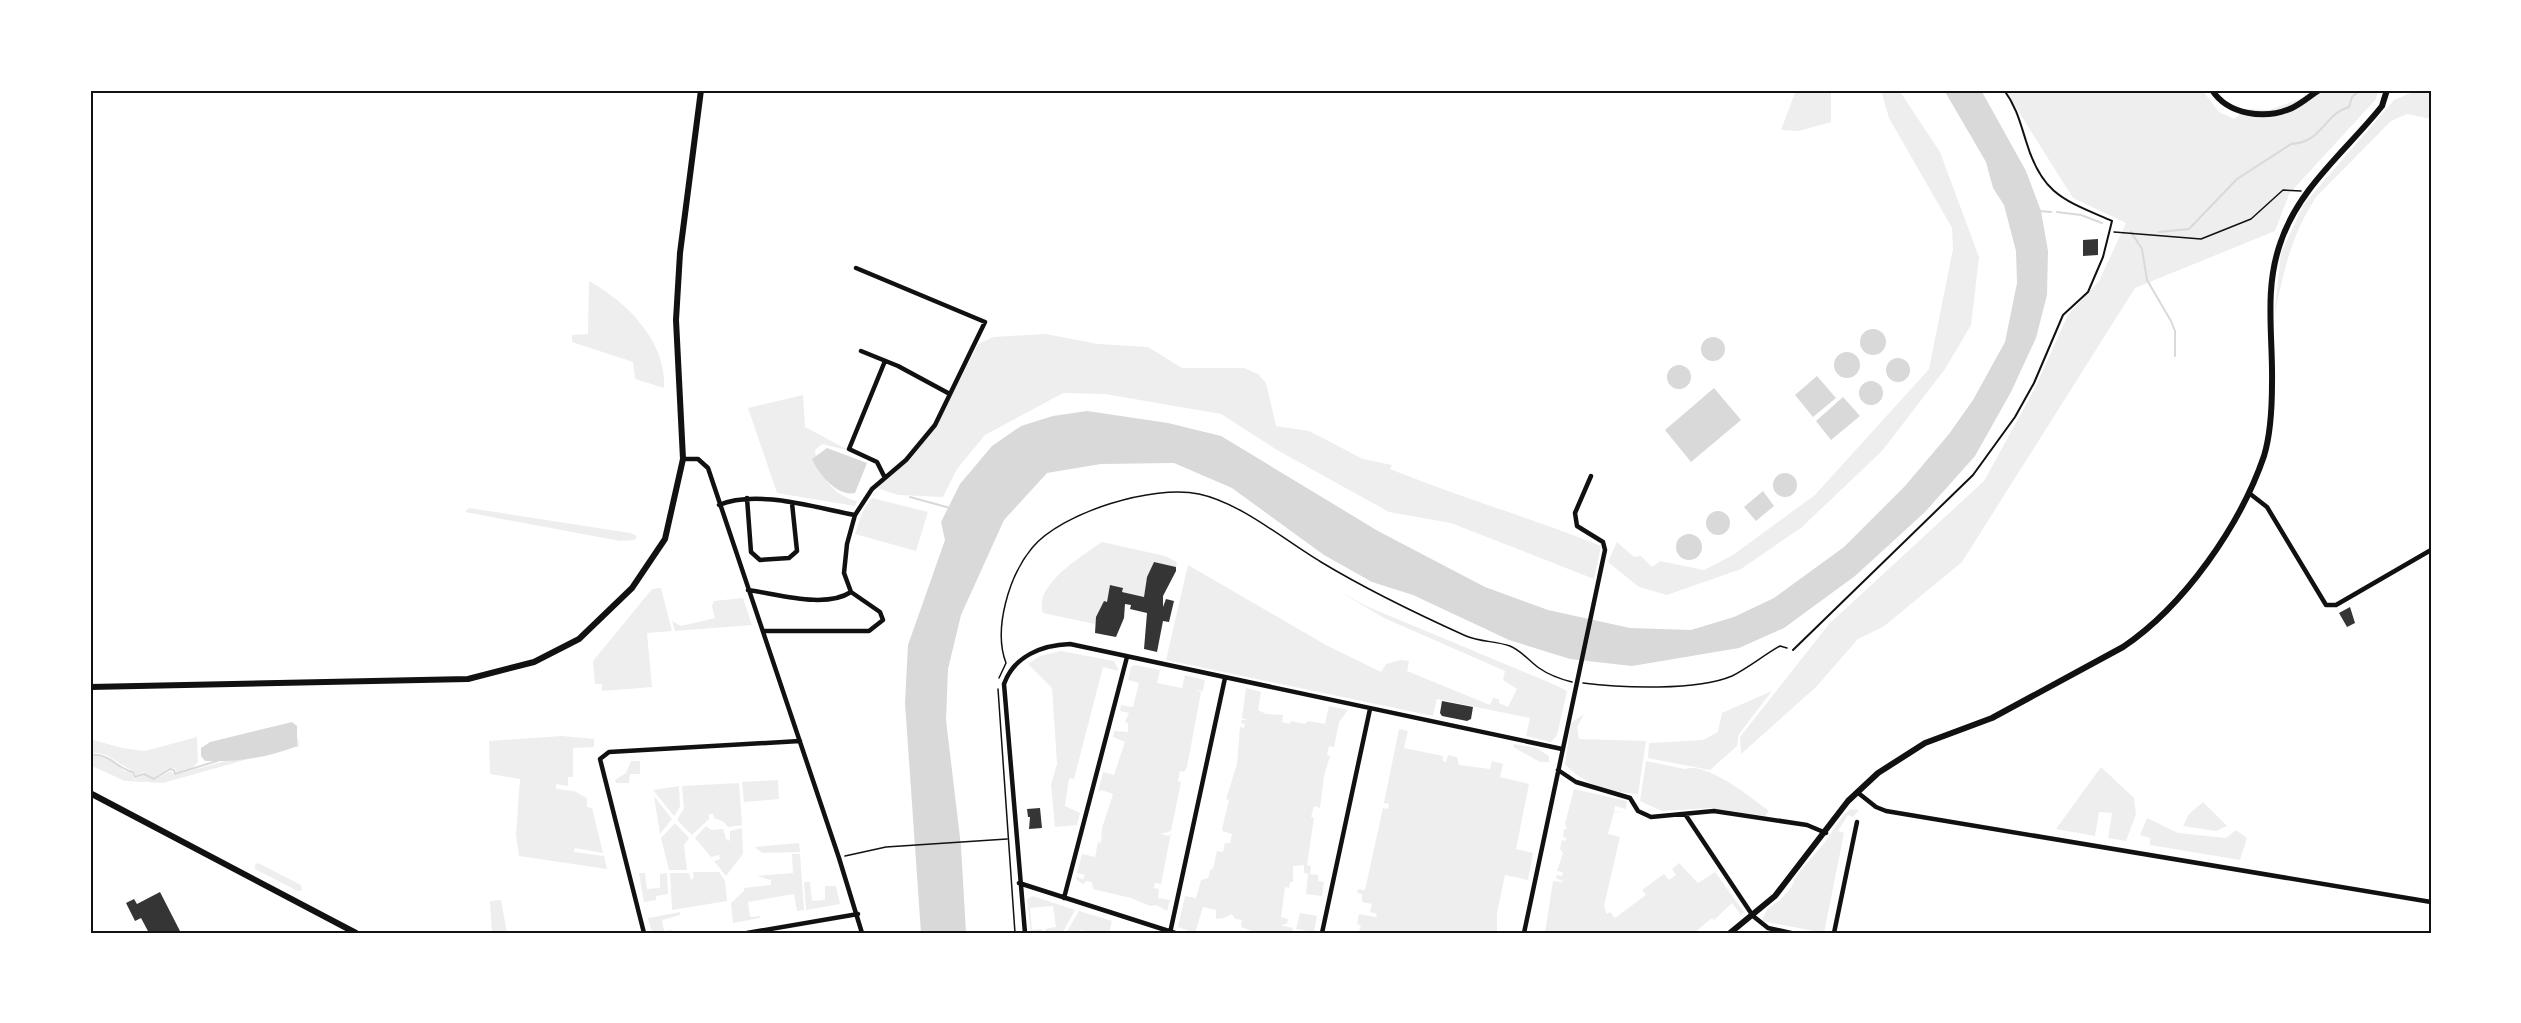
<svg xmlns="http://www.w3.org/2000/svg" width="2521" height="1023" font-family="'Fira Sans',sans-serif">
<style>
.green{fill:#eee}
.water{fill:#d9d9d9}
.lines{fill:none;stroke-linecap:round;stroke-linejoin:round}
.stream{stroke:#d9d9d9;stroke-width:2}
.building{fill:#353535}
.path{stroke:#111;stroke-width:1.5}
.service{stroke:#111;stroke-width:2}
.minor{stroke:#111;stroke-width:4.5}
.tertiary{stroke:#111;stroke-width:6}
.neatline{fill:none;stroke:#111;stroke-width:2}
</style>
<rect width="100%" height="100%" fill="#fff"/>
<path class="green" d="M1796,90H1831V122L1799,131L1781,130Z
M1881,90H1899L1940,152L1979,257L1971,325L1945,369L1882,451L1802,527L1741,569L1667,595L1639,587L1608,562L1617,542L1634,557L1641,556L1652,567L1660,561L1704,570L1733,555L1815,495L1929,369L1953,249L1952,228L1889,118Z
M2005,90H2202L2219,112L2234,119L2246,109L2270,110L2324,90H2378L2376,99L2289,194L2275,231L2135,288L1962,562L1883,627L1858,639L1816,687L1741,754L1740,737L1829,624L1984,481L2034,390L2068,315L2099,281L2126,223L2073,198Z
M2418,90H2431V119L2407,114L2391,121L2317,196C2291,234 2283,274 2274,318L2281,253L2304,204L2394,100Z
M589,281C627,302 667,342 664,388L635,379L633,362L572,342V335L588,334Z
M1046,334L1098,344L1148,347L1182,368H1244L1258,374L1266,383L1276,426L1309,431L1363,459L1392,465L1390,469C1459,497 1531,518 1601,546L1594,579L1451,523L1389,512L1277,450L1221,414L1105,394L1063,393L985,435L957,469L943,497L898,495L877,488L908,460L934,430L978,344L993,337Z
M803,395L805,427L850,451L822,444L815,450C818,473 831,495 857,501L855,506L777,493L748,408Z
M872,498L928,512L916,551L855,534L863,511Z
M469,508L630,533L637,536L635,540L620,541L465,512Z
M1102,542L1165,556L1177,562L1176,567L1154,562L1147,577L1144,597L1122,592L1123,588L1111,585L1107,602L1104,601L1095,624L1043,613C1033,585 1082,556 1102,542Z
M1188,565L1326,645L1381,672L1386,664L1401,660L1409,661L1407,671L1490,705L1493,698L1499,699V703L1508,707L1517,689L1503,680L1505,671L1384,618L1335,589L1366,606L1553,684L1567,691L1557,735L1551,742L1526,736L1530,718L1437,699L1433,716L1166,660Z
M661,588L672,631L647,633L652,687L602,691V684H595L593,661L652,589Z
M743,598L752,625L675,631L672,621L681,626L715,618L712,606L714,601Z
M1061,651L1114,661L1118,669V671L1103,667L1074,779L1069,778L1065,806L1080,813L1077,825L1055,827L1051,785L1057,764L1052,688L1028,664L1040,656Z
M1135,665L1160,670L1157,683L1182,688L1185,675L1205,680L1203,691L1196,690L1201,692L1187,767L1184,772L1180,771L1178,781L1181,782L1171,831L1161,834L1169,836L1171,833L1161,884L1155,883L1154,888L1159,889L1158,898L1170,900L1167,911L1156,905L1150,906L1131,898L1093,889L1092,882L1087,881L1083,884L1076,879V877L1083,879L1085,875L1077,873L1082,854L1095,857L1098,842L1101,843L1102,828L1113,794L1101,790L1098,793L1103,772L1114,775L1125,742L1113,737L1114,731L1128,732V723L1125,722L1129,713L1120,711L1121,705L1133,707L1139,683L1128,680L1131,667Z
M1246,688L1261,692L1258,710L1266,714L1283,715L1282,722L1289,724L1291,721L1305,724L1308,721L1325,724L1329,706L1348,710L1339,722L1334,747L1329,746L1327,755L1330,756L1324,776L1320,808L1314,806L1311,817L1314,818L1307,865L1311,866L1310,874L1318,875V881L1324,882L1322,896L1306,894L1308,874L1304,873V865L1293,866V882H1290L1289,888L1285,887L1281,917L1288,919L1287,924L1280,925L1293,928L1292,933H1257L1241,927L1242,920L1235,919L1232,914L1224,918L1216,919V910L1203,907L1195,933L1178,927L1185,896L1196,898L1201,880L1208,878L1211,869H1213L1217,851L1223,852L1225,843H1230L1232,834L1222,831V829L1229,800L1226,799L1237,764L1240,727L1244,728L1245,724L1241,723L1242,720H1247L1242,718Z
M1772,691L1739,734L1737,746L1710,770L1648,758L1649,743L1703,740L1718,732L1722,713Z
M1584,714L1577,727L1579,739L1646,741L1638,794C1610,792 1584,785 1565,764L1571,723Z
M1399,729L1408,731L1404,748L1443,756V761L1446,762L1448,755L1457,757L1459,765L1490,769L1492,761L1503,764L1500,777L1529,784L1516,849L1533,853L1528,880L1505,875L1497,913V933H1358L1361,926L1357,924L1359,914L1376,917L1377,914L1370,912L1372,904L1362,902V894L1357,893L1358,889L1365,890L1383,808L1388,809L1389,804L1384,803Z
M562,736L594,739V747L573,748V777H568V786L556,784V789L574,791L587,798V807L592,808L603,853L575,848L574,852L604,856L607,869L519,856L516,835L520,779L490,774L489,741Z
M197,737L198,762L192,768L177,773L175,768H170L154,778L143,772L136,776L134,771C117,765 110,751 90,753V739L122,748L145,751Z
M298,738L299,747L287,748L163,783L125,781L92,766L90,769L91,755L112,759L124,771L132,772L134,779L145,775L154,780L170,771L175,775L287,744Z
M1514,744L1536,748L1549,756V762H1540L1513,747Z
M631,761H640V774H630L629,783H616L615,780L626,773Z
M1646,761L1685,769C1708,762 1751,798 1769,811L1765,816L1709,808L1662,811L1640,801Z
M2101,767L2134,798L2136,814L2126,841L2108,838L2112,813L2099,812L2095,836L2056,829Z
M778,780L779,799L744,802L742,782Z
M739,783L742,825L728,827L724,822L714,818L713,814H709V819L692,835L677,820L684,808L682,786Z
M679,786L680,807L674,816L653,790Z
M1574,789L1627,801L1626,809L1615,806L1614,811L1625,813L1614,812L1608,834L1620,837L1604,906L1607,914L1610,912L1615,918L1646,895L1642,890L1664,874L1669,880L1676,875L1672,869L1679,863L1698,883L1715,872L1744,912L1741,915L1732,903L1714,920L1712,918L1694,933H1545L1553,881L1565,882L1556,878L1557,875L1562,876L1563,872L1557,871L1563,853L1560,849L1562,840L1566,841V838L1563,837L1564,829H1567L1565,824Z
M654,796L672,819L660,834Z
M2203,802L2227,826L2216,831L2183,826L2189,814Z
M1851,809L1859,810L1853,817L1848,815L1838,831L1844,833L1824,933L1762,921L1767,909L1780,900L1791,888L1796,876L1825,842L1844,814Z
M2147,818L2178,833L2226,838L2236,830L2247,838L2240,860L2150,845V838L2140,835Z
M675,823L689,838L684,845L687,870H669L661,838Z
M706,826L711,830L723,829L726,839L730,841V831L742,828L743,854L726,876L714,861L720,859L719,855L711,857L695,838Z
M799,843L800,852L762,853L755,847Z
M792,854H800L804,910L797,911L794,894L748,902L750,917L760,916V918L733,923L731,903L744,891V888L771,885V880L757,876L793,873Z
M258,863L301,885L302,890L298,891L255,869V865Z
M693,872H719L725,881L727,901L672,910L670,873H689L691,880L694,877Z
M639,873H645L647,889L660,888V874L667,873L668,894L656,896V900L644,902Z
M804,882H810L812,901L825,900V886H836L840,904L806,910Z
M1033,896L1075,910L1063,932L1046,933L1045,929L1056,927L1053,906L1030,908L1032,930L1042,929V933H1031L1027,899Z
M501,900L507,933H492L490,901Z
M1079,911L1112,921L1109,933H1084L1083,930L1066,933Z
M680,912V915L662,920L664,931L672,930L673,933H652L648,918Z
M1300,913L1317,916L1314,932L1296,929Z"/>
<path class="water" d="M1944,90H1981L2026,171L2041,211L2048,251L2047,295L2036,338L2011,392L1975,456L1925,512L1855,576L1784,628L1739,648L1632,666L1570,659L1509,640L1413,595L1372,582L1324,555L1232,488L1174,463L1101,464L1047,473L1004,520L961,615L948,669L946,720L961,846L966,933H921L905,703L908,645L945,540L941,522L960,484L992,446L1021,426L1053,416L1087,411L1168,423L1221,436L1378,531L1485,587L1548,610L1630,628L1691,630L1734,617L1774,598L1844,547L1905,486L1949,434L1973,400L2005,342L2017,283L2016,251L2004,205L1993,188L1986,162Z
M1860 342a13 13 0 1 1 26 0a13 13 0 1 1-26 0Z
M1701 349a12 12 0 1 1 24 0a12 12 0 1 1-24 0Z
M1834 365a13 13 0 1 1 26 0a13 13 0 1 1-26 0Z
M1886 370a12 12 0 1 1 24 0a12 12 0 1 1-24 0Z
M1667 377a12 12 0 1 1 24 0a12 12 0 1 1-24 0Z
M1817,376L1836,398L1813,417L1795,395Z
M1859 393a12 12 0 1 1 24 0a12 12 0 1 1-24 0Z
M1714,388L1741,420L1691,462L1665,430Z
M1843,397L1860,416L1831,440L1816,421Z
M827,448L867,463L855,493C838,497 819,475 812,459Z
M1773 485a12 12 0 1 1 24 0a12 12 0 1 1-24 0Z
M1763,491L1774,506L1756,521L1744,507Z
M1706 523a12 12 0 1 1 24 0a12 12 0 1 1-24 0Z
M1676 547a13 13 0 1 1 26 0a13 13 0 1 1-26 0Z
M292,722L297,726V746C267,758 237,762 205,761L201,756V748L210,742Z"/>
<g class="lines">
<path class="stream" d="M2039,211L2051,212
M2057,212L2081,215L2102,223
M2131,232L2142,249L2147,280L2171,321L2175,331V356
M2159,232L2189,229L2237,179L2291,144C2322,143 2324,114 2349,107L2352,97L2360,90
M910,497L950,508
M90,755C111,753 115,768 133,772L135,777L144,774L154,779L170,769L174,770L175,774L217,761"/>
</g>
<path class="building" d="M2098,239V255L2083,256V240Z
M1154,562L1176,567V571L1163,596V607L1166,599L1174,601L1169,622L1163,621L1157,652L1144,649L1147,613L1130,609L1131,605L1125,604L1124,618L1116,637L1095,633L1096,617L1104,601L1107,602L1110,585L1123,588L1122,592L1144,597L1147,577Z
M2350,607L2355,623L2347,627L2339,613Z
M1442,701L1473,707L1471,719L1467,721L1442,716L1440,713Z
M1040,808L1042,828L1029,829L1030,817H1028L1027,809Z
M160,892L181,933H149L141,918L135,921L126,903L134,899L137,904Z"/>
<g class="lines">
<path class="path" d="M2114,232L2201,239L2251,219L2283,190L2301,191
M999,678L1006,663C993,629 1009,576 1032,548C1062,512 1154,484 1199,494C1241,503 1284,540 1321,562C1369,591 1415,613 1466,636C1480,642 1496,641 1510,646C1522,651 1529,661 1539,668C1549,675 1560,679 1572,682
M1583,683C1621,688 1697,691 1732,676C1748,668 1764,655 1780,646L1787,648
M998,689L1015,933
M845,856L886,847L1007,839"/>
<path class="service" d="M1793,650L1973,475L2015,417L2034,383L2063,315L2088,292L2103,257L2112,221C2064,200 2042,195 2026,141C2020,122 2016,106 2004,90"/>
<path class="minor" d="M861,351L898,366L948,393
M683,459H698L708,468L839,858L862,933
M885,478L877,462L849,449L885,361
M2249,493L2267,507L2326,605H2336L2431,550
M747,498L751,552L760,560L789,558L797,551L792,503
M719,505C757,489 816,508 855,515
M748,590C778,594 825,609 851,592L844,573L847,544L855,515L872,489L906,460L935,425L985,322L856,268
M763,631H869L883,620L880,612L851,592
M1558,770L1576,782L1630,798L1638,811L1651,817L1714,811L1807,825L1826,833
M1857,792L1876,807L1886,811L2431,902
M1685,814L1753,916L1768,928L1791,933
M1019,883L1175,933
M1064,898L1127,657
M644,933L600,759L609,752L800,741
M747,933L858,914
M1025,933L1004,684C1014,656 1042,645 1070,644L1562,749
M1170,933L1225,678
M1322,933L1370,709
M1524,933L1605,550L1603,542L1577,526L1575,513L1591,476
M1834,933L1857,822"/>
<path class="tertiary" d="M2212,90C2228,115 2265,120 2292,108C2301,104 2310,96 2319,90
M90,687L468,679L534,662L579,639L632,588L665,539L683,459L676,320L680,253L701,90
M90,793L356,933
M1730,933L1775,896L1848,801L1878,773L1925,743L1992,718L2123,647C2184,606 2240,526 2264,456C2271,433 2272,407 2272,383C2273,336 2264,290 2280,244C2298,188 2347,150 2382,106L2387,90"/>
</g>
<rect width="2521" height="1023" fill="none" stroke="#ffffff" stroke-width="183"/>
<rect x="92" y="92" width="2338" height="840" class="neatline"/>
</svg>
